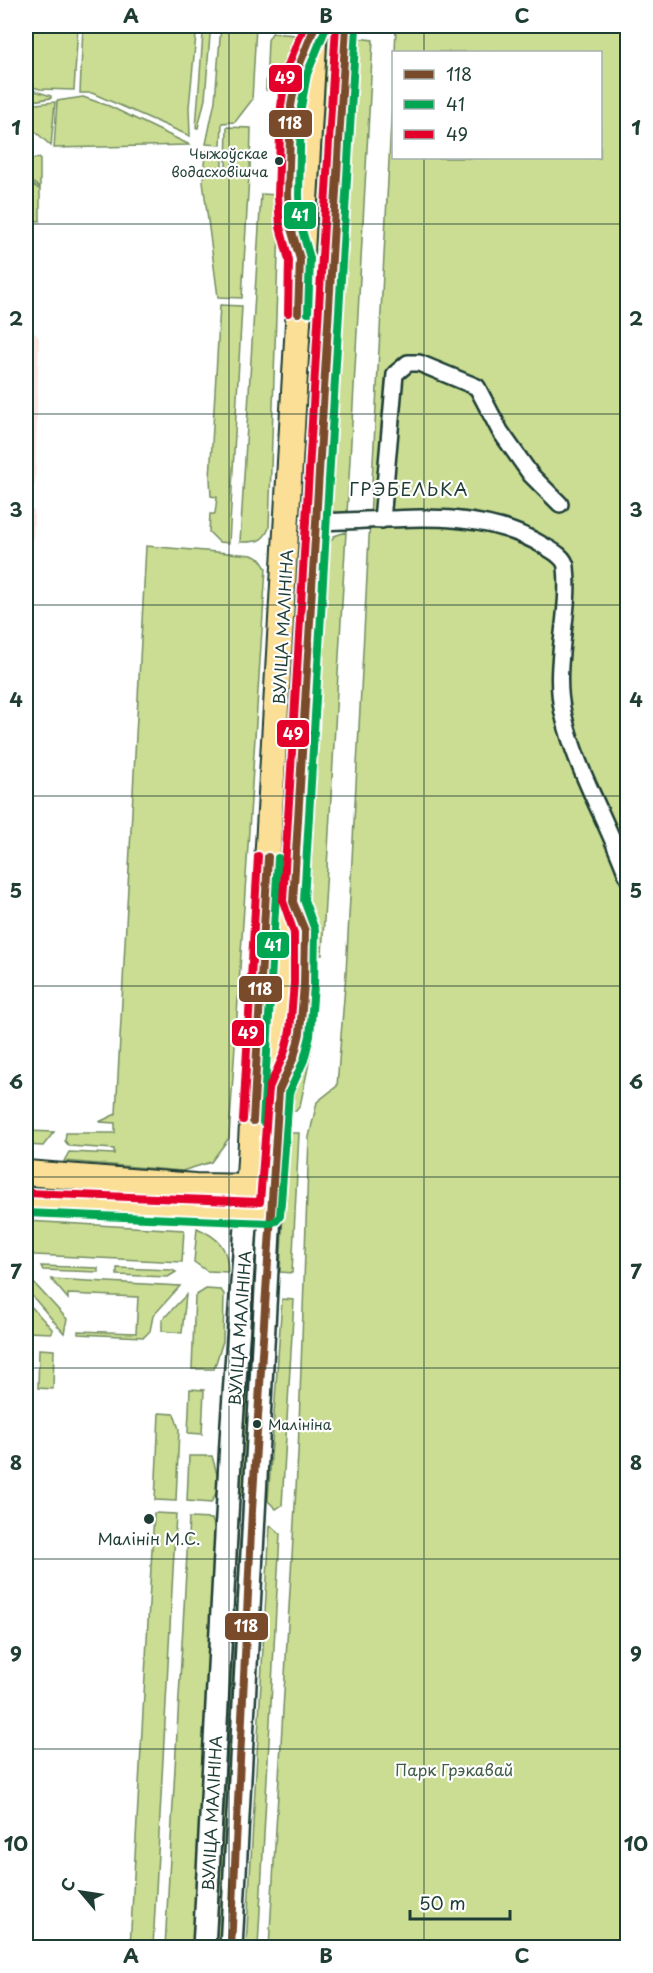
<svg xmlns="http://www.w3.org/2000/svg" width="653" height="1973" font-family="'Playpen Sans',sans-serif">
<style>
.built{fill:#f8e7e3}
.green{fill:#cadd92;stroke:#748d63;stroke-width:1.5}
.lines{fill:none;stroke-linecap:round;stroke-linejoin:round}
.minor-casing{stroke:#1f3d34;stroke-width:20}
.secondary-casing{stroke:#1f3d34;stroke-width:26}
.primary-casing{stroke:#1f3d34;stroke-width:28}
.minor{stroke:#fff;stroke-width:15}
.secondary{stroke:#fff;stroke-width:21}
.primary{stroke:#fbdf96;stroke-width:24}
.bus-1-casing{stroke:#fff;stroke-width:12}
.bus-2-casing{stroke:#fff;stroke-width:12}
.bus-3-casing{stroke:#fff;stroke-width:12}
.bus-1{stroke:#7a4b2a;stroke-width:8}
.bus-2{stroke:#00a651;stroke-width:8}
.bus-3{stroke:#e4002b;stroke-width:8}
.grid{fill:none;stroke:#1f3d34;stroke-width:1.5;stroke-opacity:0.55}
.bus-dot{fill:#1f3d34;stroke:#fff;stroke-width:2}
.labels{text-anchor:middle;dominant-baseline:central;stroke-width:4.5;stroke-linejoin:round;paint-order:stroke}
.bus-label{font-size:14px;fill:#1f3d34;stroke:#fff;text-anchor:end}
.street-label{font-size:16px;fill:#1f3d34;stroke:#fff}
.poi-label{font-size:16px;fill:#1f3d34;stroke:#fff}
.park-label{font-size:16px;fill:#415d47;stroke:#fff}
.neighbourhood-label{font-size:18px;letter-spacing:1.5px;fill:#1f3d34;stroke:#fff}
.line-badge{stroke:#fff;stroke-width:2}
.badge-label{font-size:16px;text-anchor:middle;font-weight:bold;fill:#fff}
.neatline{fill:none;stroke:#1f3d34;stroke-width:2}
.grid-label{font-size:20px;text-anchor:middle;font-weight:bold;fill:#1f3d34}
</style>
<rect width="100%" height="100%" fill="#fff"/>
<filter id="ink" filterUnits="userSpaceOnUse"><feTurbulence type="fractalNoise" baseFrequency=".0167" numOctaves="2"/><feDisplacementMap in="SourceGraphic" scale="12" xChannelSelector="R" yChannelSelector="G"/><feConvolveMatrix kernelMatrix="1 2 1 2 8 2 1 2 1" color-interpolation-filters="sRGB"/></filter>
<g filter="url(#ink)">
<path class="built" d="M26,323L39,338L35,486L26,485Z
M26,509L34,510L29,674H26Z"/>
<path class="green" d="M28,26H78L74,90L40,89L26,85Z
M83,26H192L196,35L189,107L190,136L92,93H80Z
M198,26H209L210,35L205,99L198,128H196L203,34Z
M221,26H256L252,100L235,122L222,123L221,145L206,144L215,101Z
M396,26H620L628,49L627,1947L269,1948L298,1454L309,1137L317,1102L337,1086L346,973L393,85L394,158H600V52H395Z
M272,33L296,35L286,94L266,90L268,40Z
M323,37H331L302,537L299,540L297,539Z
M357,38L373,40L347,514L335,513L330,507Z
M26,88L51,96V98L26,102Z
M83,97L109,106L190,145L54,148L57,101Z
M55,102L51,146L26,123V105Z
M227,127L251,128L250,170L226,168Z
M205,151H222V174L249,175L242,298L218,297L203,182Z
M40,158V188L26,177V160Z
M26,180L40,190V221L26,220Z
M261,194L280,195L269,528C263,543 255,542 240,542Z
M220,305L242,306L229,543L219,542L209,532L210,514H215L217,497L211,496L210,478Z
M346,532L322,955H314L309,901L330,542L334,536Z
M146,546L252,555L260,559L266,568L229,1138L211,1162L182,1171L64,1161L69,1152L114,1154V1149L69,1146L65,1141L66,1133H115V1123L99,1122L116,1114Z
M295,559L301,562L271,1108L264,1107Z
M304,1044H313L300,1106L296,1111H289L294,1072Z
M26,1131L54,1132L43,1146L26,1145Z
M287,1133H299L292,1273L280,1272Z
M26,1221L184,1230L182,1262L35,1255L26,1251Z
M197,1228C219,1238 228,1247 228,1272L207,1271L194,1262Z
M41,1266L98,1268V1272L43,1270Z
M117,1268L172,1270L176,1272L168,1277L117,1275Z
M26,1279L31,1280L67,1319L64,1333L26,1289Z
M51,1279L180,1286L153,1316L150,1331L144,1337L78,1334V1331L136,1333L138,1297L68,1294V1299Z
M206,1289L221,1290L224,1294L223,1341L214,1369H192L195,1296Z
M247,1292H256L246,1494L240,1496L238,1492Z
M186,1295L182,1333L162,1331V1320Z
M282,1299L294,1300L282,1505L276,1509L268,1501Z
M26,1301L52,1329V1333L26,1332Z
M39,1349L54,1350L53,1389L38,1388Z
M190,1389L204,1390L202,1434L188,1433Z
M159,1413L174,1414L179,1429L176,1501L155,1500Z
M189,1456H212L220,1485L211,1503L187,1501Z
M154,1513L176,1514L153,1947H130Z
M189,1518L212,1519L215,1529L193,1947H165Z
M270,1525L280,1534L258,1947H246Z
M241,1527H245L222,1947L216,1948Z"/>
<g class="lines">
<defs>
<path id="minor" d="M382,520L395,374L408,363H419L477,387L500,431L531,475L560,504
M318,522C393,521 477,505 544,546C553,551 565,557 566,567C571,615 552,665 563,713C576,770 608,822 628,878"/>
<path id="secondary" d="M204,1948L232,1423L247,1212
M231,1948L270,1213"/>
<path id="primary" d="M26,1173L195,1186L264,1187
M26,1203L270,1213L318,510L346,26
M247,1212L315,26"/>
</defs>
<use href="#minor" class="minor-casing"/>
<use href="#secondary" class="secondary-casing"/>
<use href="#primary" class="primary-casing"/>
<use href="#minor" class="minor"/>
<use href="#secondary" class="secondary"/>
<use href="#primary" class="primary"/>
<defs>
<path id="bus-1" d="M298,313L300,259L290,225L288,195L291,106L297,71L315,26
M253,1121L268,857
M231,1948L252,1510L279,1090L294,1057L300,1033L304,984L305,931L293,902L346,26"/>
<path id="bus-2" d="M308,313L310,258L300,223L299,195L301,107L307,74L325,30
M263,1122L278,858
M26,1213L270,1223L276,1221L280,1216L289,1093L304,1060L310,1036L314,985L315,930L304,900L356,27"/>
<path id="bus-3" d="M288,313L289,260L280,227L278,196L281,106L287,68L304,26
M243,1120L258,856
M26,1193L260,1202L269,1088L284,1054L290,1031L294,983V933L283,901L336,26"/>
</defs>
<use href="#bus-1" class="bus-1-casing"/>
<use href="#bus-2" class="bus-2-casing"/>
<use href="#bus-3" class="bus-3-casing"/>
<use href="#bus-1" class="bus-1"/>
<use href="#bus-2" class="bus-2"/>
<use href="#bus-3" class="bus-3"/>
</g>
</g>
<path class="grid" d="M229,26V1948M424,26V52M424,158V1948M26,224H628M26,414H628M26,605H628M26,796H628M26,986H628M26,1177H628M26,1368H628M26,1559H628M26,1749H628"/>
<g class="bus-dot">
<circle cx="279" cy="161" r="5"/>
<circle cx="257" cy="1424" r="5"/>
<circle cx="149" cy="1519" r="6"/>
</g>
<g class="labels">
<g class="bus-label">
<text x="268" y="153">Чыжоўскае<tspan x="268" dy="18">водасховішча</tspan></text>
<text x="268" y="1424" text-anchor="start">Малініна</text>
</g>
<g class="street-label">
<text transform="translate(282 627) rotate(-87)">ВУЛІЦА МАЛІНІНА</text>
<text transform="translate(239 1328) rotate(-86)">ВУЛІЦА МАЛІНІНА</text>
<text transform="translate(211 1813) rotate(-87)">ВУЛІЦА МАЛІНІНА</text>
</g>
<g class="poi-label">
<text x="149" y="1538">Малінін М.С.</text>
</g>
<g class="park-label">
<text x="454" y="1769">Парк Грэкавай</text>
</g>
<g class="neighbourhood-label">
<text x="409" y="488">ГРЭБЕЛЬКА</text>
</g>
</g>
<g class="line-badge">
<rect x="268" y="64" width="35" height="29" rx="6" fill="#e4002b"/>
<rect x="268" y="109" width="45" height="29" rx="6" fill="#7a4b2a"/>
<rect x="283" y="201" width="34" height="29" rx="6" fill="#00a651"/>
<rect x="276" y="719" width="34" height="29" rx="6" fill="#e4002b"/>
<rect x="256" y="931" width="34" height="28" rx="6" fill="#00a651"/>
<rect x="238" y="975" width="45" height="28" rx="6" fill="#7a4b2a"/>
<rect x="231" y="1019" width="34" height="28" rx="6" fill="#e4002b"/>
<rect x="224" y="1612" width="45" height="29" rx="6" fill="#7a4b2a"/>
</g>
<g class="badge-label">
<text x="285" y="84">49</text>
<text x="290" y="129">118</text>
<text x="300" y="221">41</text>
<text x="293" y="740">49</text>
<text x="273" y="951">41</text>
<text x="260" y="995">118</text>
<text x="248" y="1039">49</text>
<text x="246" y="1632">118</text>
</g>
<rect width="653" height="1973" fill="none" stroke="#fff" stroke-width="66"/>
<rect x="392" y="51" width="210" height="108" fill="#ffffff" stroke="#a5b1ae" stroke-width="1.5"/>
<rect x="404" y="70" width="30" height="9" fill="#7a4b2a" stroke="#a5b1ae" stroke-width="1.5"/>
<text x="446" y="81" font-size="18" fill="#1f3d34">118</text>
<rect x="404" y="100" width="30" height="9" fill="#00a651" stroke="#a5b1ae" stroke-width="1.5"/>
<text x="446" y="111" font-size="18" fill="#1f3d34">41</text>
<rect x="404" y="130" width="30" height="9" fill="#e4002b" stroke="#a5b1ae" stroke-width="1.5"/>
<text x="446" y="141" font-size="18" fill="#1f3d34">49</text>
<g transform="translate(81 1892) rotate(299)" stroke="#ffffff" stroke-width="4.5" paint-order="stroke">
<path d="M0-4.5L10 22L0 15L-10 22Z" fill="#1f3d34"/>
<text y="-9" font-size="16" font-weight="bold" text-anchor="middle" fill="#1f3d34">С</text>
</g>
<path d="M410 1910v9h100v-9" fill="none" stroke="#1f3d34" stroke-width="3"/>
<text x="419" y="1910" font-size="18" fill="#1f3d34" stroke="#ffffff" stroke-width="4.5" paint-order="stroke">50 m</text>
<rect x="33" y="33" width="587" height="1907" class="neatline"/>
<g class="grid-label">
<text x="131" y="23">A</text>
<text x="326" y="23">B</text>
<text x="522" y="23">C</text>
<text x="16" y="135">1</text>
<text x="636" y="135">1</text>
<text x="16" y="326">2</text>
<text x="636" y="326">2</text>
<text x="16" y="517">3</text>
<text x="636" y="517">3</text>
<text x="16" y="707">4</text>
<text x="636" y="707">4</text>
<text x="16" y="898">5</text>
<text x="636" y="898">5</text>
<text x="16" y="1089">6</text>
<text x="636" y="1089">6</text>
<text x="16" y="1279">7</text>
<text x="636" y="1279">7</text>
<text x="16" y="1470">8</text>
<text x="636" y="1470">8</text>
<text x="16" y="1661">9</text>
<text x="636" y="1661">9</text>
<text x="16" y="1851">10</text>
<text x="636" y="1851">10</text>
<text x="131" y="1963">A</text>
<text x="326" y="1963">B</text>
<text x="522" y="1963">C</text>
</g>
</svg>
